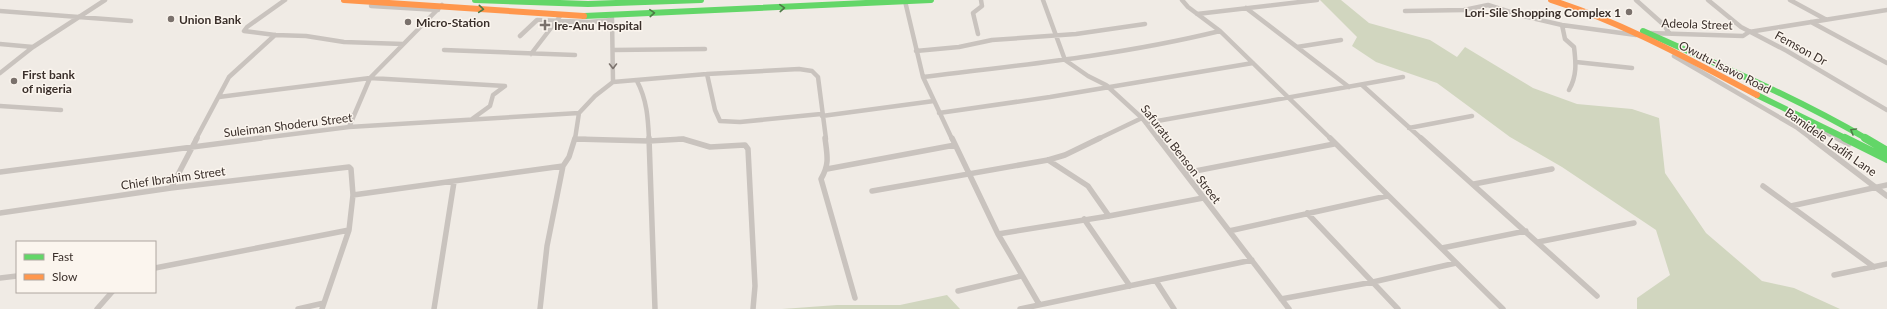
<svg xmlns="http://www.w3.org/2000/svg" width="1887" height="309" font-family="Lato,sans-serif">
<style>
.green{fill:#d1d6bf}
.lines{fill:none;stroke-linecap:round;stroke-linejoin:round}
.street-far1{stroke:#c9c3be;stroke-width:4.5}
.street{stroke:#c9c3be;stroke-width:5.5}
.fast-far1{stroke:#63d668;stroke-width:6}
.fast{stroke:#63d668;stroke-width:8}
.slow{stroke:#ff974d;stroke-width:6}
.oneway{stroke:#4d7b46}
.oneway2{stroke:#7b726d}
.poi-dot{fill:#7a716c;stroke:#fbf5ee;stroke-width:1.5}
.labels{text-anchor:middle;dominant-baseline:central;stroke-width:3;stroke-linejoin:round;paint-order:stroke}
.poi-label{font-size:12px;font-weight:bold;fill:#3b302b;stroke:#fbf5ee;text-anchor:start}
.street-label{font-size:12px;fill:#3b302b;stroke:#fbf5ee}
</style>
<rect width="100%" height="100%" fill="#f0ebe5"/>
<path class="green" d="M1320,0H1341L1369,23L1430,40L1457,57L1465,47L1533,88L1577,104L1632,109L1659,118L1665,173L1706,233L1762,281L1794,288L1840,309H1637V298L1670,275L1656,230L1562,167L1510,137L1437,83L1376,62L1352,46L1357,37Z
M947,295L960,309H782L837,305H900Z"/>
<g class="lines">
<path class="street-far1" d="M285,0L247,27L244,31L275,35L306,36L344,42L403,44
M1043,0L1065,60L1088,76L1106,85L1142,118L1158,139
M1182,0L1188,7L1220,31L1331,139
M1636,0L1664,25L1669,33
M1708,0L1741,27L1787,51L1887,110
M1790,0L1825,19
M905,1L923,77L952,139
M371,6L438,10
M1246,8L1349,87
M0,11L131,21
M1405,11L1464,10L1488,5L1523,16L1562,25L1636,35
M1197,14L1317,0
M612,18L613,82
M1811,22L1887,63
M1562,25L1565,39L1574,47C1576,63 1577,76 1569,90
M1649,33L1743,36L1749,32L1887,10
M978,34L973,13L982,6L981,0
M520,36L537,20L589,22L612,20
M0,44L33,47
M1297,47L1341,40
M444,50L575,55
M613,50L705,49
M916,51L959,47L992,40L1076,34L1145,24
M531,54L561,15
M1674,56L1796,127L1812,139
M1576,62L1632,68
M0,73L33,47L105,0
M707,74L715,110L720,121L740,122L821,114
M923,77C1023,65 1122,55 1220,31
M637,81C647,100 648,118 649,139
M1362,85L1422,139
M219,97L370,78L505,86L493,95L490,106L472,119
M0,106L61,110
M939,113L1050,97L1253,63
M822,116L934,101
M1146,123L1403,77
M349,127L370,78L442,5
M1409,128L1472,116
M1818,129L1839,139
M196,139L229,77L275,35
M254,139L349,127L579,113
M575,139H586
M575,139L579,113L595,96L613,82L707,74L799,69L812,71L818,77L826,139
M678,139H684
M1098,139L1142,118"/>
<path class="street" d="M649,138L655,309
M825,138C827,155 830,164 821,179L855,298
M952,138L998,234L1039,304
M1158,138L1289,309
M1330,138L1503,309
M1421,138L1597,296
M1811,138L1887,196
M1837,138L1849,144
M575,139L649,141L683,139L710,147L745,145L748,149L755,286L753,309
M1048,160L1088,186L1109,216
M827,169L955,145
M0,172L261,138
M1185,173L1334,144
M1474,184L1552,169
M1763,186L1874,267
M171,188L197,138
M872,191L1048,160L1065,155L1100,138
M353,195L563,166
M1791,206L1887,185
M0,213L171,188L349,167L351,169L353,195L349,230L322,309
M1307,213L1398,309
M1084,219L1130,286
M1229,231L1387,196
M998,234L1109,216L1203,198
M1538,242L1634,223
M1442,248L1526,231
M155,268L349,230
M1834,275L1887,264
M0,278L17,276
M1156,281L1174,309
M958,291L1021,276
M1281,299L1373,282L1456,263
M97,309L112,292
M298,309L324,303
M434,309L454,182
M540,309L547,246L563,166L569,157L575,138
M1020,309L1252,260"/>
<path class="fast-far1" d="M475,0L588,4L701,0
M584,16L931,0
M1643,31C1719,65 1795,97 1867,139
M1757,95L1847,139"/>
<path class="fast" d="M1845,138L1887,159
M1865,138L1887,151"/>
<path class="slow" d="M344,0L584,16
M1551,0C1624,23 1690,60 1757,95"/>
</g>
<defs><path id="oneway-chevron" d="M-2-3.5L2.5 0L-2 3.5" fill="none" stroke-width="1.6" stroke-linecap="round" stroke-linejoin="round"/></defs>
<g class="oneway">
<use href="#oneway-chevron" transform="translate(782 8) rotate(-3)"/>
<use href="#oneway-chevron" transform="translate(481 9) rotate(5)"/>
<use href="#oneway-chevron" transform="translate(652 13) rotate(-3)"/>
<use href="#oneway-chevron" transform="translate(1853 131) rotate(-150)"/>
</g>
<use class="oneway2" href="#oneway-chevron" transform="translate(613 66) rotate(90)"/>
<g class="poi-dot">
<circle cx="1629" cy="12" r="4"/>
<circle cx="171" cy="19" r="4"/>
<circle cx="408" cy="22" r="4"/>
<path d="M543 19h4v4h4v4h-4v4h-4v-4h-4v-4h4z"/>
<circle cx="14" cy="81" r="4"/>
</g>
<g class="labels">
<g class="poi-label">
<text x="1621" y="12" text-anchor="end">Lori-Sile Shopping Complex 1</text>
<text x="179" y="19">Union Bank</text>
<text x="416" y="22">Micro-Station</text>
<text x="554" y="25">Ire-Anu Hospital</text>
<text x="22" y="74">First bank<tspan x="22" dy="14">of nigeria</tspan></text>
</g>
<g class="street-label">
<text transform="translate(1697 24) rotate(2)">Adeola Street</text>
<text transform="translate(1801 48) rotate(29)">Femson Dr</text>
<text transform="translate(1725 67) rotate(27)">Owutu-Isawo Road</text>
<text transform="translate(288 125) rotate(-7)">Suleiman Shoderu Street</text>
<text transform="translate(1831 142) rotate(35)">Bamidele Ladifi Lane</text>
<text transform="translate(1181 154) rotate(52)">Safuratu Benson Street</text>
<text transform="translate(173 178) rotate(-8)">Chief Ibrahim Street</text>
</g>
</g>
<rect x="16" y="241" width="140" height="52" fill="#fbf5ee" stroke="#aea6a0"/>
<rect x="24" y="254" width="20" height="6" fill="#63d668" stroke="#aea6a0"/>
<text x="52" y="261" font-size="12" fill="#3b302b">Fast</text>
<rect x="24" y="274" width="20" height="6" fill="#ff974d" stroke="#aea6a0"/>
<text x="52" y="281" font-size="12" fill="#3b302b">Slow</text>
</svg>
